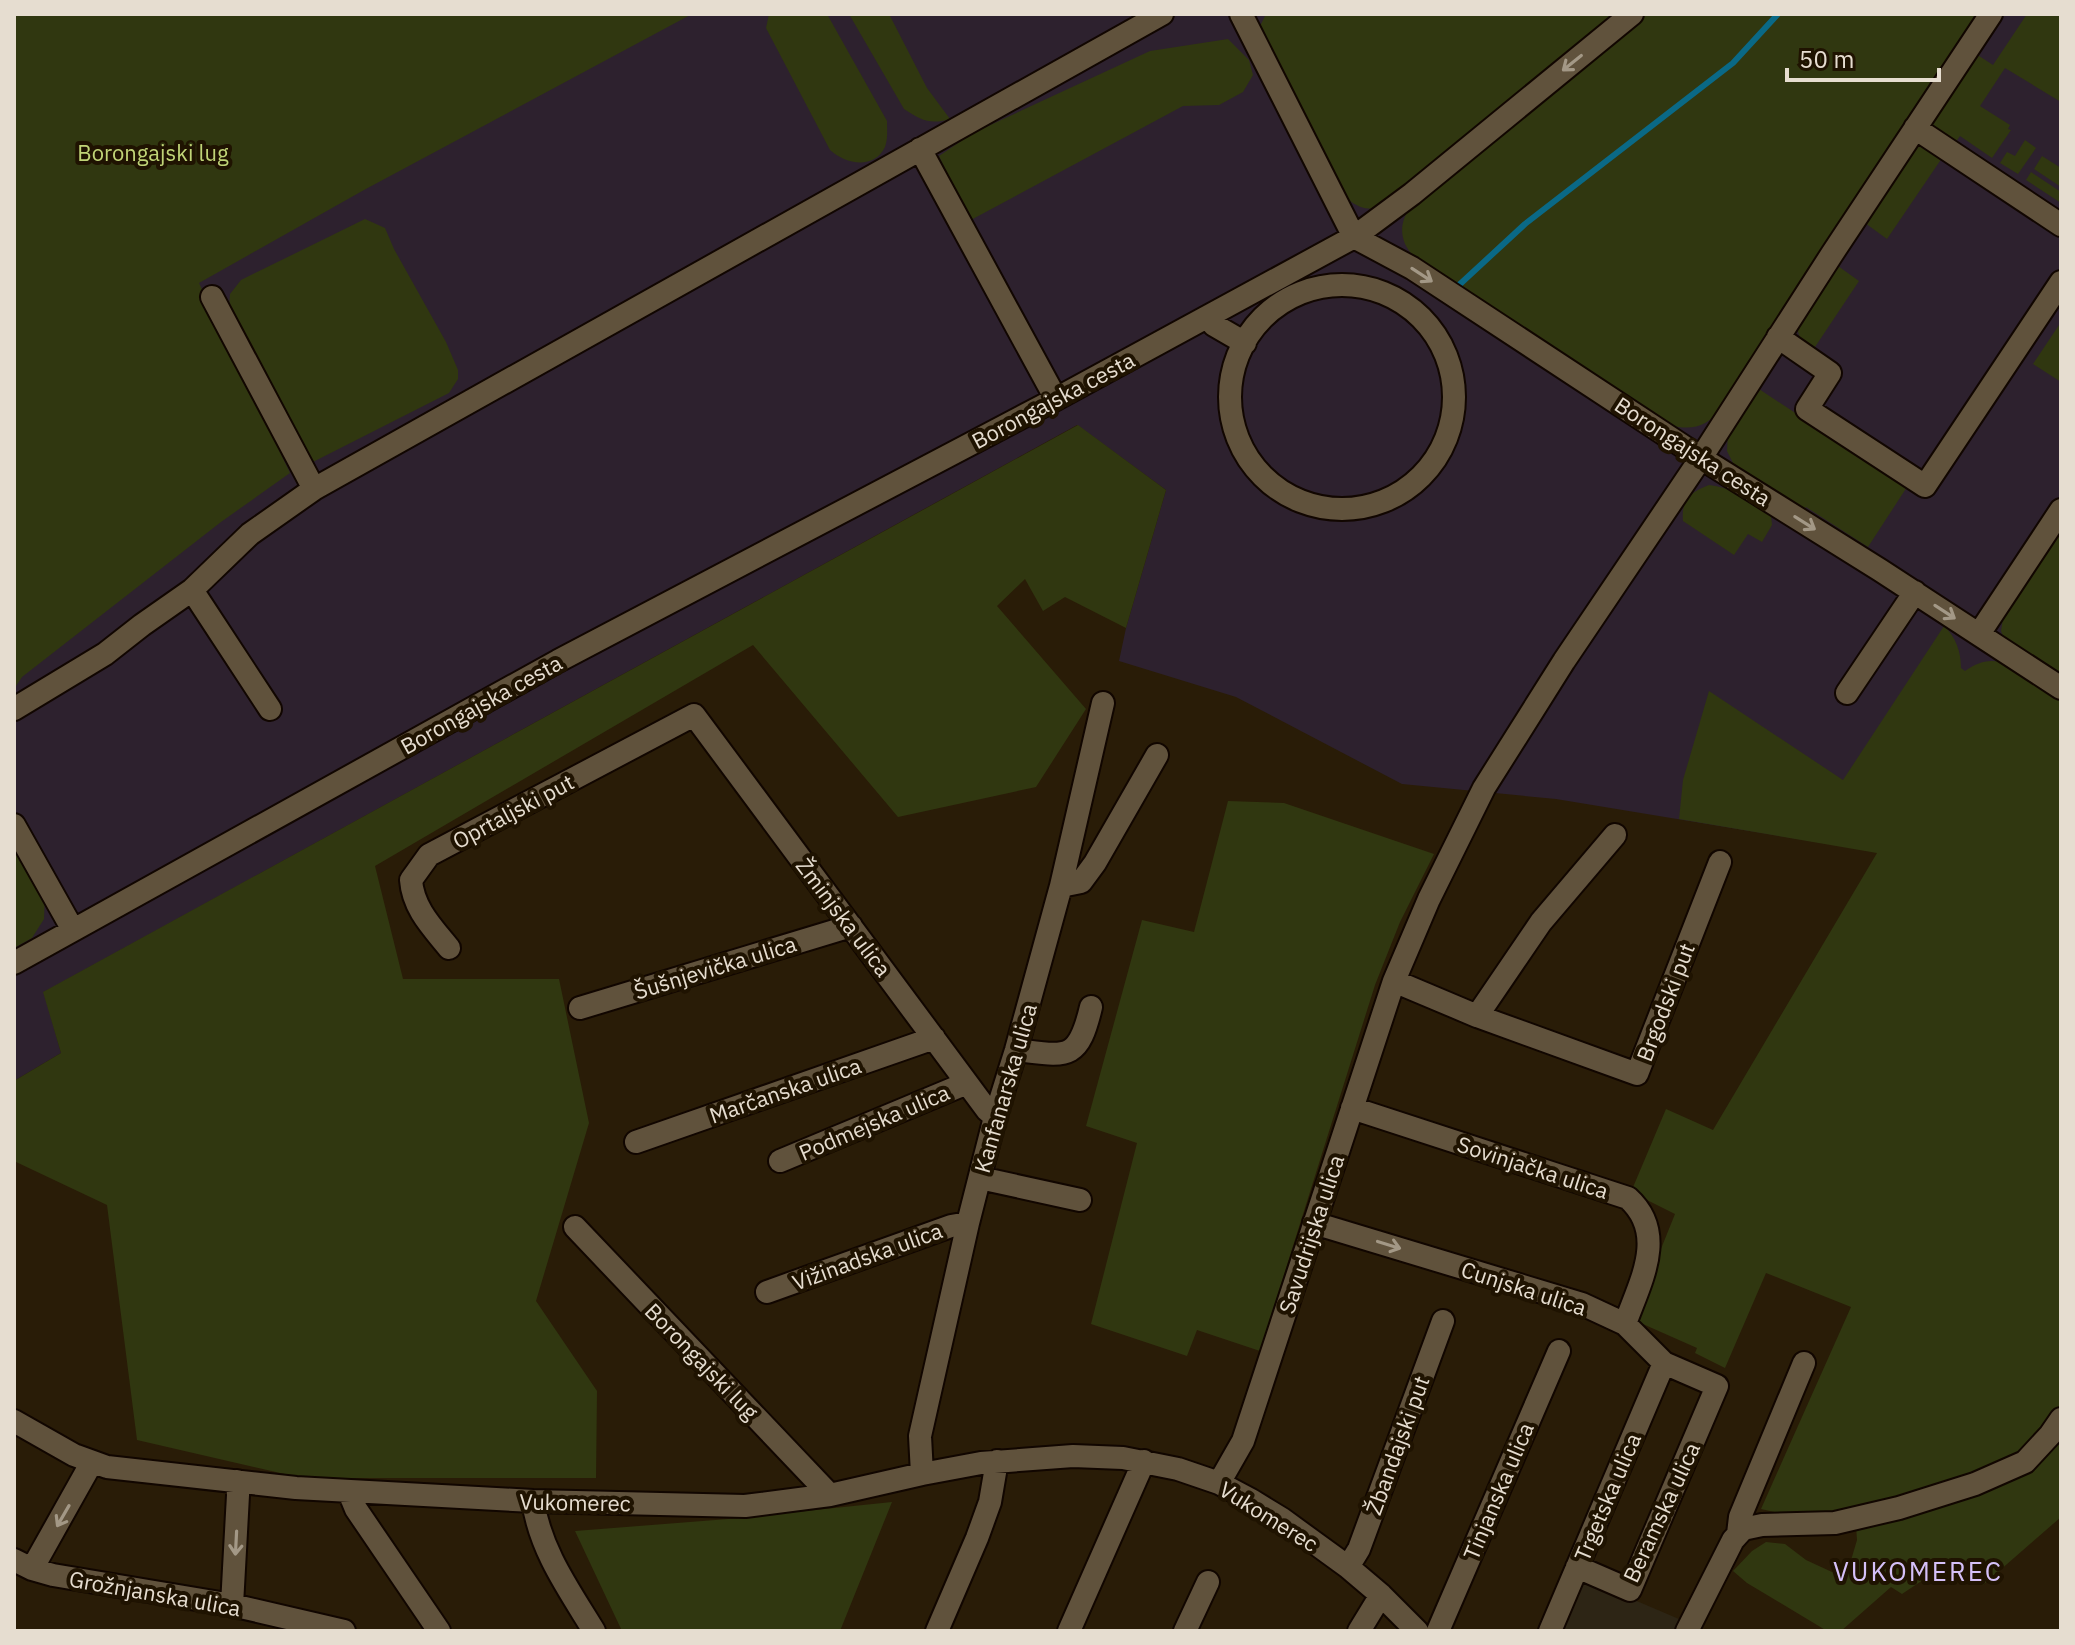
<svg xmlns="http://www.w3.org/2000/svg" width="2075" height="1645" font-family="'IBM Plex Sans',sans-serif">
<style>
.commercial{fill:#2d2515}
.education{fill:#2d212e}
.green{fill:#303710}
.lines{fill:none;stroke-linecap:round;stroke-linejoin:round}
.stream{stroke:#0a6986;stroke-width:6}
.minor-casing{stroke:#110600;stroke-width:26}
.minor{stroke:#60523c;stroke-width:22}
.oneway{stroke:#a39886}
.labels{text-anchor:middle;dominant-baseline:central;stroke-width:8;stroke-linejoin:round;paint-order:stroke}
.park-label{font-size:22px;fill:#c0d477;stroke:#1f1301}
.street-label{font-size:22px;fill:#e6ddd0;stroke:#1f1301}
.quarter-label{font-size:26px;letter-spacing:2px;fill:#d5c0f8;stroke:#1f1301}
</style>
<rect width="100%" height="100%" fill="#291c07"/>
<path class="commercial" d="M1581,1575L1632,1599L1686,1622L1682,1631H1557Z"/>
<path class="education" d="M14,14H2061V874L1877,852L1556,799L1402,784L1236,697L1119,661L1126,628L1166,490L1077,425L44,992L61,1053L14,1081Z"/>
<path class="green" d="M14,14H692L364,190L199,283L290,473L221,522L22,677L14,689Z
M769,14H827L887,121C887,130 888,139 885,147C874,170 845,164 830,150L766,28Z
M849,14H889L927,88L950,119C930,125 921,120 904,109Z
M1266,14H1621L1381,208C1367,210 1358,208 1348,199L1261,36L1260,26Z
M1646,14H1981L1721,408C1707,427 1692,431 1669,425L1420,262C1400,246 1396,225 1412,205Z
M2027,14L2061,15V102L2005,68L1980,106L2010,125L2008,129L2011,130L1992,158L1960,136L1953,146L1933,128V122L1938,113L1976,54L1993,65Z
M1228,39L1249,60L1253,75L1243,92L1219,105L1183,106L969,221L939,156L973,133L1150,51Z
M2025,140L2036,148L2018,174L2000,163L2007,152L2015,156Z
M1919,143L1942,158L1887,239L1865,223Z
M2042,156L2061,168V187L2034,169Z
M2031,172L2061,192V203L2026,180Z
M365,219L385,228L394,249L446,342L458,370V379L449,393L311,463L229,309L230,294L241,280Z
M1838,266L1859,281L1813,350C1804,343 1796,337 1798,324Z
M2061,322V382L2033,364Z
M1756,387L1907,487L1868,547L1806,507L1803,511L1739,470L1734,465L1727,451L1728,433Z
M1078,425L1166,490L1126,628L1065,597L1043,611L1025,579L997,606L1086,709L1036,787L898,817L753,645L375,866L403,979H559L589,1123L536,1301L597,1391L596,1478H302L137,1440L107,1205L14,1161V1081L61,1053L43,992Z
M1709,485C1733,488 1752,500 1771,515L1772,525L1762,542L1748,534L1734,555L1683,521C1681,500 1690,492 1709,485Z
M2061,530V678L2004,639L2001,631L2003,618Z
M1944,626C1956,637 1961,652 1961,668L1965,671C1977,663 1986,659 2001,662L2061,700V1517L1983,1585L1932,1574L1902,1594L1891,1587L1841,1631H1827L1747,1583L1733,1571L1752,1551L1766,1542L1785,1544L1806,1560L1832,1572L1849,1567L1857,1540L1855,1512L1797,1517L1761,1509L1851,1307L1766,1273L1725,1368L1695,1353L1697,1348L1636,1321L1634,1316L1675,1214L1631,1192L1666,1109L1713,1130L1877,853L1679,819L1683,780L1709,691L1843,780Z
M1228,801L1284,803L1434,854L1400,922L1375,985L1260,1351L1197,1330L1187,1356L1091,1324L1137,1143L1086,1126L1142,920L1194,932Z
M14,840L45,894L44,919L32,938L14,948Z
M892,1502L840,1631H622L575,1531L728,1519Z"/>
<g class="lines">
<path class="stream" d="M1459,285L1525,224L1733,63L1778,14"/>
<defs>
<path id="minor" d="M1241,14L1354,237
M1915,128L2061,225
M920,149L1056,399
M1354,237L1412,268L1701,458L1880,570L2061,688
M1230 397a112 112 0 1 1 224 0a112 112 0 1 1-224 0Z
M212,297L314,489
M1207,317L1214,325L1245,343
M1778,337L1830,373L1807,409L1925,486L2061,282
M192,590L270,709
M1979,634L2061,510
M1847,693L1915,592
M14,709L105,654L142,625L192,590L250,534L314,489L1162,14
M14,825L73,930
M1061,886L1081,882L1095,863L1157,755
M449,948C432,927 413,908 411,880L429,855L694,715L987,1110L995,1117
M14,963L558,661L1056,399L1354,237L1412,194L1632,14
M1394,981L1477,1016L1541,922L1615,835
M580,1008L851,926
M1477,1016L1637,1074L1720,862
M1016,1050C1067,1056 1078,1062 1091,1007
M1352,1108L1628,1198C1668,1234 1640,1282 1625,1324
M636,1142L934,1038
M780,1161L967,1083
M980,1178L1080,1200
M1314,1223L1582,1304L1625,1324L1664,1363L1717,1386L1630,1590L1577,1567
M575,1227L830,1495
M767,1292L951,1226L968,1223
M14,1421L74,1455L107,1467L296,1488L533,1501L745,1506L830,1495L922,1474L981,1463L1073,1456L1123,1458L1178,1469L1219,1483L1251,1500L1282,1519L1348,1567L1381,1595L1417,1631
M922,1474L920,1436L968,1223L995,1117L1016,1050L1061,886L1103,703
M1219,1483L1243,1441L1394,981L1429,899L1484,788L1564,661L1701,458L1832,254L1991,14
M349,1492L356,1509L439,1631
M533,1501C540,1550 569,1590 594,1631
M1738,1534L1740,1517L1804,1363
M14,1560L32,1569L53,1575L232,1605L344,1631
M1348,1567L1359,1549L1443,1321
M32,1569L92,1462
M232,1605L238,1495L237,1481
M937,1631L977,1538L990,1502L997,1461
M1069,1631L1144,1461
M1185,1631L1208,1582
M1359,1631L1381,1595
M1438,1631L1559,1351
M1550,1631L1664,1363
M1687,1631L1733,1540L1743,1529L1762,1525L1835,1523L1899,1508L1975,1484L2025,1462L2050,1435L2061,1419"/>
</defs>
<use href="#minor" class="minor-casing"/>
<use href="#minor" class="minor"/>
</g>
<defs><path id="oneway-shaft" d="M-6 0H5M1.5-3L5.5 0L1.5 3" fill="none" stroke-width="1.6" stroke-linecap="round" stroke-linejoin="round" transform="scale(2)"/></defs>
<g class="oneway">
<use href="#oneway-shaft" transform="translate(1572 63) rotate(141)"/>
<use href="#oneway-shaft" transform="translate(1422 275) rotate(33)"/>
<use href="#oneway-shaft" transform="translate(1805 523) rotate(32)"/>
<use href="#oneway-shaft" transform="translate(1945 612) rotate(33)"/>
<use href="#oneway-shaft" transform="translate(1389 1245) rotate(17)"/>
<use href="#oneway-shaft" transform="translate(63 1516) rotate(120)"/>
<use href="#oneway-shaft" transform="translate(236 1543) rotate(93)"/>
</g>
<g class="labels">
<g class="park-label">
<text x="153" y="152">Borongajski lug</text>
</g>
<g class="street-label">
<text transform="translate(1053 400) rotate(-28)">Borongajska cesta</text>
<text transform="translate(1693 451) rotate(33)">Borongajska cesta</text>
<text transform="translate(481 704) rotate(-29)">Borongajska cesta</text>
<text transform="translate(513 811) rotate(-28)">Oprtaljski put</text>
<text transform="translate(844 917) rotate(53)">Žminjska ulica</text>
<text transform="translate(715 967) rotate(-17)">Šušnjevička ulica</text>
<text transform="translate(1665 1002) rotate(-69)">Brgodski put</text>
<text transform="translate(1005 1088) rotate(-74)">Kanfanarska ulica</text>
<text transform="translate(785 1090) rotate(-19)">Marčanska ulica</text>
<text transform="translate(874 1122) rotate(-23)">Podmejska ulica</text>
<text transform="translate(1533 1167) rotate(18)">Sovinjačka ulica</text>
<text transform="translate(1311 1234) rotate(-72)">Savudrijska ulica</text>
<text transform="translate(867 1256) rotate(-20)">Vižinadska ulica</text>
<text transform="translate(1524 1288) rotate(18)">Cunjska ulica</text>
<text transform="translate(702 1361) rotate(46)">Borongajski lug</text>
<text transform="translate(1397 1445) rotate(-70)">Žbandajski put</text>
<text transform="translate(1498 1491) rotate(-67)">Tinjanska ulica</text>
<text transform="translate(1607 1497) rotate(-67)">Trgetska ulica</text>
<text transform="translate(575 1502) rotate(1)">Vukomerec</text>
<text transform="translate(1661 1512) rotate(-65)">Beramska ulica</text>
<text transform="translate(1269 1516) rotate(32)">Vukomerec</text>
<text transform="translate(155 1593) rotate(10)">Grožnjanska ulica</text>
</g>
<g class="quarter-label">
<text x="1918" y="1571">VUKOMEREC</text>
</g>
</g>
<rect width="2075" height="1645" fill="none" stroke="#e6ddd0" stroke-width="32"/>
<path d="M1787 68v12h152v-12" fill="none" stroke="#e6ddd0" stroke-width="4"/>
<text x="1799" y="68" font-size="24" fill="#e6ddd0" stroke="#1f1301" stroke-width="6" paint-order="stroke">50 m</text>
</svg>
